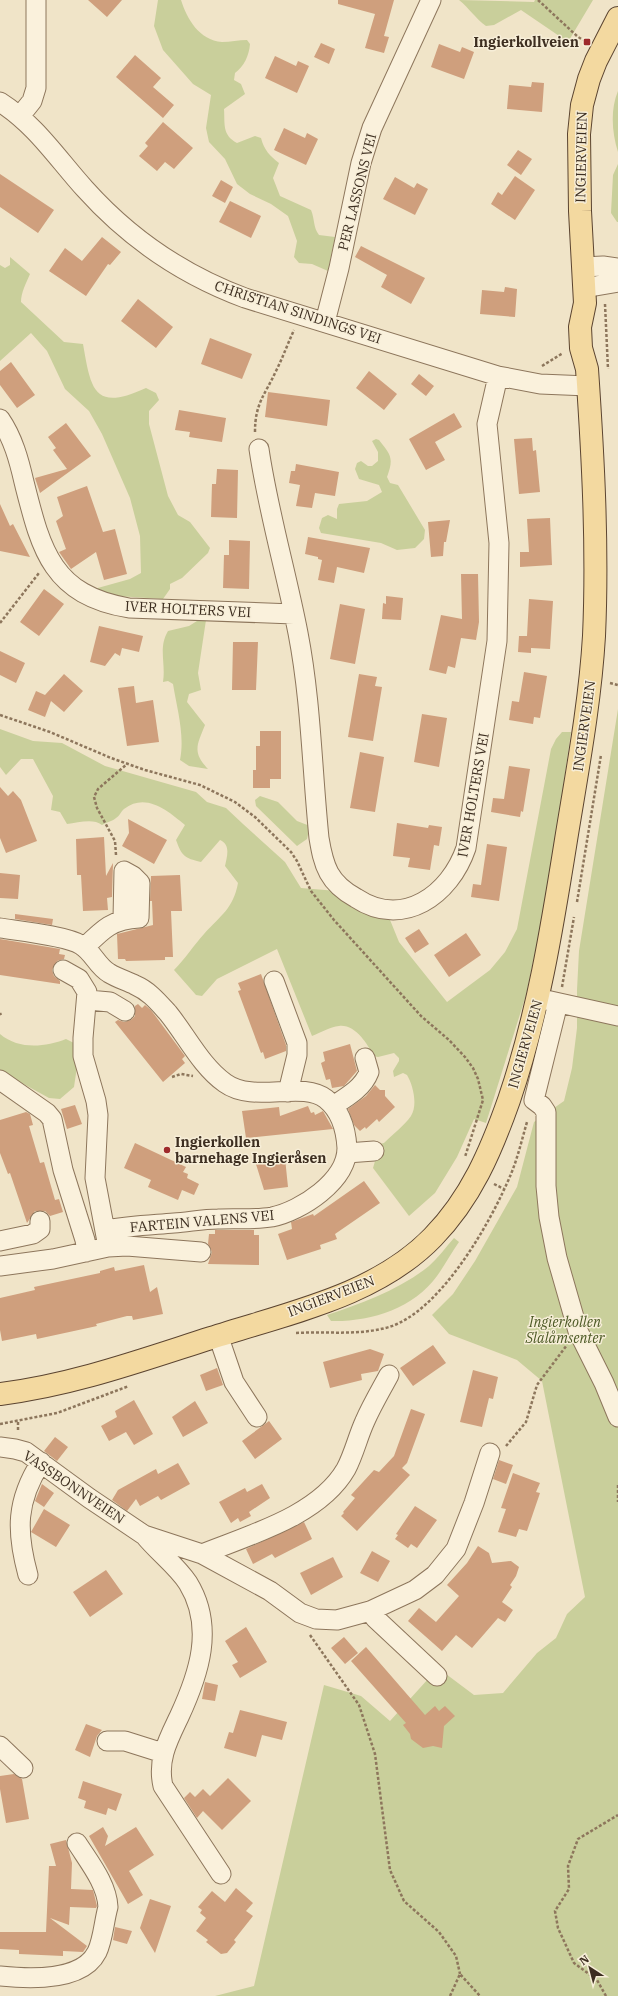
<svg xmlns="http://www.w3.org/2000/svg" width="618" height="1996" font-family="'IBM Plex Serif',serif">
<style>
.green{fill:#c9cf9b}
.building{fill:#cf9f7d}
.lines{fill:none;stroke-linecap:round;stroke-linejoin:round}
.minor-casing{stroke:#8d765c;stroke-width:21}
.major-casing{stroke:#5b4430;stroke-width:24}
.path{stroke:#8d765c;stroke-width:2.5;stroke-dasharray:3 2;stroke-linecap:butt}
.minor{stroke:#faf1dc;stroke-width:19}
.major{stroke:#f3d9a0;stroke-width:22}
.poi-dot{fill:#9e2a2b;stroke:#f7eed8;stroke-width:1.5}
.labels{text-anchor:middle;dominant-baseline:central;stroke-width:3;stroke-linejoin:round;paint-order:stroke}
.poi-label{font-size:14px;font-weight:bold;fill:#3d2e20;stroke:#f7eed8;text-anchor:end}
.street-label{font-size:14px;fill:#3d2e20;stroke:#f7eed8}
.park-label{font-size:14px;font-style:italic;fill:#4d5a26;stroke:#f7eed8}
</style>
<rect width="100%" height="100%" fill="#f0e4c8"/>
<path class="green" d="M158,0H181C187,19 199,40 222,42C230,42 239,40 247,40L250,44C249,56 244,66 235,73L234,80L241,84L245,94L224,109C225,124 222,135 237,143L255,136L261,138C264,150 270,156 279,163L273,178L280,196L311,210C315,220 313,227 319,235L335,237L328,271L312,264L299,263L294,257L297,241L288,216L271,204L250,194L237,184L225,159L209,142L206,128L211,95L193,84L163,50L154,26Z
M459,0L534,2L535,0H593L568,42L521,10L494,25L486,26C475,18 469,8 459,0Z
M618,91V152C612,133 610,110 618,91Z
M618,164V222H617L611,213L613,175Z
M10,257L30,274C26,283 21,293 21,302L64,342L83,344C91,390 94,412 146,388L156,393L159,400L149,411V424L168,496L178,515L190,522L210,548L208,553L182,578L170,584V589L163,599L117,596L87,591L130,579L141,573L140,536L130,498L102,434L89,411L65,389L47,351L31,333L0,361V265L5,268L10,265Z
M376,439L379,440C391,455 394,458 387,477L390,483L398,485L425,530L424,539L415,548L397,550L381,543L321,533L319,528L322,518L328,515L337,519V509L339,504L367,501L382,492L379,485L359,479L355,469L357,463L361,461L368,466H372L378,461V452L372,441Z
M206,620L198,673L201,690L189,694L187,702L205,725C197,745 192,752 208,769L189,766L180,760C185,735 177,709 173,684L168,681L163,682C166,663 158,648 168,631L189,626L197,621Z
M618,709V1996H215L254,1986L324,1685L361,1696L390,1721L438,1668L474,1695L503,1693L537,1653L556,1638L567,1614L585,1597L542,1381L517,1360L449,1334L432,1315L453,1294L475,1261L517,1187L534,1122L564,1101L572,1068L577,1028V990L579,951Z
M0,729L33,741L62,743L105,766L196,792L207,802L226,808L243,824L285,862L301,888L337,891L388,915L399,942L447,1002L490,970L505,952L517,929L551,749L556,739L562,732H571L549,886L526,995L486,1123L474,1119L457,1157L435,1193L409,1216L373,1168L380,1144L384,1143C392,1135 404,1126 411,1116C418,1105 413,1085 407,1075L403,1073L394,1077L393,1071L399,1061V1058L394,1053L378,1057L373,1056C368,1044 355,1024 339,1026C330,1027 320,1033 312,1036L277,949L217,979L202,996L196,995L174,970C185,959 194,945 204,934C221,915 233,909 238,883L225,866C227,856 231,845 220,840L201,862C184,858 182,856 176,840L185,825C168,811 146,792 124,809C121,811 120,816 116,818C113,821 107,822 102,825C93,818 78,823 67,824L60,812L51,810L53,796L33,759H21L6,775L0,767Z
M260,796L278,802L297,821L310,826L307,839L297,846L256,806L255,800Z
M0,1034C19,1050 45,1047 66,1039L74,1043L78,1060L74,1087L60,1099L49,1098L0,1071Z
M454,1238L459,1242C451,1253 445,1265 437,1276C413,1309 370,1322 331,1321L327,1315C360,1304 401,1289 429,1266C438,1258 446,1247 454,1238Z"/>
<path class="building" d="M88,0H122L107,17Z
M338,0H394L384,36L389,37L384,53L365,48L375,14L338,4Z
M321,43L335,49L329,64L314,57Z
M439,44L460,52L462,47L474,52L464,79L431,67Z
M135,55L161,78L153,87L174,105L163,118L116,77Z
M275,56L296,66L298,61L309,66L297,93L265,78Z
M532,82L544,83L542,112L507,109L509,85L531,87Z
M163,122L193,148L174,169L165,162L157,171L139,156L148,146L145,143Z
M284,128L305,138L307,133L318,139L306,165L274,150Z
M518,150L532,159L521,175L507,165Z
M0,174L54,210L38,233L0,207Z
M515,176L535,190L515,220L491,204L498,192L502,195Z
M395,177L414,188L417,183L428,189L415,215L383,199Z
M221,180L233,187L225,203L212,196Z
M230,201L261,216L251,238L219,222Z
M102,237L121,252L110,265L108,264L86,296L49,271L65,248L82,261Z
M361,246L425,278L411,304L381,287L387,275L355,257Z
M505,287L517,289L515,317L480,314L482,290L504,292Z
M138,299L173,327L156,348L121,321Z
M210,338L252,354L242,379L201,364Z
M11,362L35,395L17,408L0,385V371Z
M369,371L397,394L384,410L356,388Z
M419,374L434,386L426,396L411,384Z
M268,392L330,400L327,426L265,417Z
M179,410L226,418L222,442L189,437L190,432L175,430Z
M454,413L462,427L435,442L445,460L426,470L409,439Z
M66,423L91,456L40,493L35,478L67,469L53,450L56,448L48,437Z
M532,438L533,451L536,450L540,492L519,494L514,439Z
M296,464L339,472L335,496L315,493L312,508L296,506L300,485L289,483L291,471H295Z
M217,469L238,470L237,518L211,517L212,484H216Z
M87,486L103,532L115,529L127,574L104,580L96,552L71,569L59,552L66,549L56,521L63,516L57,497Z
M0,504L10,526L13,524L30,557L0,551Z
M550,518L552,565L520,567V552H529L527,519Z
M450,520L446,542H444L443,556L431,557L428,522Z
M308,537L370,548L364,573L337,567L334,583L318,580L322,560L318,559V557L305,554Z
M229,540L250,541L249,589L223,588L224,555H229Z
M461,574H478L479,622L476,640L461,638L455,668L448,666L446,674L429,670L441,615L462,619Z
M44,589L64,604L39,636L20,622Z
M386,596L403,598L401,620L382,619L383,603L386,604Z
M529,599L553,601L550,649L531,648V653L518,652L519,636H527Z
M340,604L365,609L355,664L330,659Z
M99,626L143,636L139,652L122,648L120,656L115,653L105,666L90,662Z
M233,642H258L256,690H232Z
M0,651L25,663L16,683L0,675Z
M524,672L547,676L540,718L534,717L533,724L509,720L512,701L519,702Z
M64,674L83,691L64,712L51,701L45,717L28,710L36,691L45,695Z
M359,674L377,677L375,686L382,687L373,741L348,737Z
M134,686L136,703L153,700L159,742L127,746L118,688Z
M422,714L447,718L439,767L414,762Z
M260,731H281V779H270V788H253V770H256V746H260Z
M360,752L384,757L375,812L350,808Z
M509,766L530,769L523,812L521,811L520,817L491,812L493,798L504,799Z
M0,787L8,796L13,791L21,800L37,841L6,853L0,838Z
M128,819L167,840L154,864L122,846L129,833Z
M397,823L428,828L429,825L442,827L439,846L434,845L430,870L408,867L410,858L393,856Z
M104,837L106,876L113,863L112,897L107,898L108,910L83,911L81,875H77L76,839Z
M487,844L507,847L499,901L471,897L473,884L481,885Z
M0,873L20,875L18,899L0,898Z
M180,875L182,911H171L173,957H165V960L126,961L125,959H118L117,934L153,925L152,901H150L151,876Z
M15,914L53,919L52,925L15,919Z
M419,929L429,944L415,953L405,938Z
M466,933L481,955L449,977L434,955Z
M0,939L60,949L59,954L65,955L64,959L57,961L52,970L54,976L60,981V984L0,975Z
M261,974L286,1045V1051L265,1059L263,1052L261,1053L238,991L241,990L238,983Z
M138,1004L142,1008L145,1005L151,1010L185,1056L182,1059L185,1063L163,1082L115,1022L118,1020L124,1022L131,1020L135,1016V1006Z
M350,1044L357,1071L344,1086L332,1088L330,1079L326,1080L321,1063L325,1061L323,1052Z
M375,1085L380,1090H385V1096L395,1107L379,1122L377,1119L366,1129L365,1127L360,1131L354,1125L348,1109L366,1096Z
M75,1105L82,1124L67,1129L61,1109Z
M308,1106L311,1113L314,1112L315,1115L323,1111L333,1129L246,1138L242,1111L279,1107L280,1116Z
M26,1112L30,1114L33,1125L29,1126L40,1163L44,1162L55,1200L59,1199L63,1212L50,1216L45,1211H35L27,1223L10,1173L8,1174L0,1153V1120Z
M135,1143L186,1167L183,1172L188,1174L187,1178L199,1184L194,1195L182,1190L178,1200L148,1187L151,1180L124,1168Z
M285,1158L288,1187L264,1190L255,1161Z
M364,1181L380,1203L335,1234L337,1239L320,1245L321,1249L287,1260L278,1234L292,1229L291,1222L313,1214L314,1216Z
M215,1230H254V1235H259V1265L208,1264L212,1252L208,1244L209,1234H215Z
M144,1265L150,1292L157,1287L163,1314L133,1320L132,1316H127L96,1324L97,1326L37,1339L36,1334L2,1341L0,1330V1298L35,1290L34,1287L100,1273V1271L114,1267L115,1271Z
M433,1345L446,1363L413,1386L400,1368Z
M370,1349L384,1354L378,1371L361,1374L362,1380L330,1388L323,1362Z
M217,1368L223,1385L206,1391L200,1375Z
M473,1370L498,1377L493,1399L489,1398L482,1427L460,1422Z
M134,1400L153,1434L134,1445L126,1432L109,1441L101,1426L117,1417L115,1411Z
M195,1401L208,1423L183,1437L172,1417Z
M411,1409L425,1414L407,1463L402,1468L410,1475L357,1531L341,1516L344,1513L343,1512L355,1498L351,1495L374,1470L379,1472L394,1456Z
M269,1421L282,1439L255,1459L242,1441Z
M55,1437L68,1447L57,1461L44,1451Z
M499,1460L513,1465L506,1484L493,1479Z
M178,1463L190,1484L161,1500L158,1496L140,1506L136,1499L127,1511L112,1500L118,1490L156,1469L158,1474Z
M513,1473L540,1483L536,1492L540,1493L527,1531L519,1529L516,1537L498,1532L506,1509L501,1508Z
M42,1484L54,1493L44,1507L35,1501Z
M262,1484L270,1498L249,1512L251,1516L240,1522L238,1518L231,1523L219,1502L245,1488L247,1492Z
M415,1506L437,1520L417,1548L411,1544L408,1548L395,1539L398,1535L396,1534Z
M44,1509L70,1525L56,1547L31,1532Z
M304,1522L312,1539L275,1558L272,1554L253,1564L246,1549Z
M478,1546L489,1553L492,1563L511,1561L519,1567L516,1576L510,1585L512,1587L502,1602L513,1610L505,1622L498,1618L472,1648L456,1635L442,1651L408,1621L419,1608L436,1622L459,1596L447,1585L467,1563Z
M372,1551L390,1561L378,1582L360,1573Z
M333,1557L343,1577L311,1595L300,1573Z
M106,1570L123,1594L90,1617L73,1592Z
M246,1627L267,1662L240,1678L232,1665L238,1662L225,1641Z
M344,1637L358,1653L345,1664L331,1648Z
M366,1647L425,1715L435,1706L439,1711L445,1706L455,1716L444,1726L442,1748L433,1746L423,1748L411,1739L410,1734L403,1725L406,1723L351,1661Z
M205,1682L218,1685L215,1701L202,1699Z
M240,1710L287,1722L282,1740L262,1735L256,1757L224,1748L229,1732L233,1733Z
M86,1724L102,1730L97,1736L90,1757L75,1750Z
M14,1774L22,1779L29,1819L6,1823L0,1789V1776Z
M228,1778L251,1801L222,1830L203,1811L197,1818L184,1798L190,1792L195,1797L203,1789L210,1796Z
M83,1781L122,1794L116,1811L108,1808L106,1815L84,1808L86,1801L78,1798Z
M103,1827L108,1836L105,1846L136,1827L154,1855L129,1871L143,1895L128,1904L89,1836Z
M66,1840L72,1863L71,1889L93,1890L97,1906L96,1908L70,1907L69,1925L50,1918L87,1946L83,1952L63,1951V1956L19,1954V1950L0,1949V1932H46L49,1866H56L50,1844Z
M236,1888L253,1903L246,1911L253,1916L234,1940L236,1942L227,1953L221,1954L206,1942L208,1940L196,1931L206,1918L200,1913L202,1910L198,1907L212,1891L225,1902Z
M150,1899L171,1906L155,1953L140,1928Z
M115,1927L132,1931L127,1944L113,1940Z"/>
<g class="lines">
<defs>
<path id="minor" d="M0,102C36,125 57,158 85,189C129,238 183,275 245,298L498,376L540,384L588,386
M20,116L32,101L36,88V0
M583,267L603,266L618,268
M584,288L618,282
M325,322L339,268L361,163L372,128L431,0
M0,419C13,438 19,460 24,482C41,549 51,595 129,608L294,614
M259,449C268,511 286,571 298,633C311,700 312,769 319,838C321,850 323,862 329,873C335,884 345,892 356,898C403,929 450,895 466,848L497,641L499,543L487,424L498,376
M0,928C19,931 67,936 81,945C93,952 97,966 109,973C117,978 127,981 135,985C149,991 158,1002 168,1013C186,1035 201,1066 225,1083C254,1104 302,1080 326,1099C341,1111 346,1130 347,1148C347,1181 301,1211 272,1217C254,1220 236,1218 218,1219C203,1219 189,1222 174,1223C151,1225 129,1226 106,1230
M85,947C103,929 113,919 139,918L140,883L133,876L124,871L123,919
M63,970L79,979L87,992L83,1038V1056L96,1101L98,1115L95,1178L108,1247
M274,981L297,1043V1055L288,1092
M88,1000L110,1002L125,1011
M546,1000L618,1016
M558,1003L534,1100L542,1106L546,1112V1186L549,1217L557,1258L578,1331L604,1383L618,1417
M0,1080L47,1113L52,1119L63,1170L85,1240L87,1252
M333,1106C347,1097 363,1088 369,1072L365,1058
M347,1153L374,1151
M0,1241L33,1234L40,1229V1221
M0,1266L53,1259L108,1247L127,1246L201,1252
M218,1335L234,1382L257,1417
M0,1447L15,1449L26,1452L89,1498L144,1535L202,1554L270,1591L300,1613L316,1619L337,1620L370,1611L415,1590L435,1575L456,1549L474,1503L490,1453
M145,1536C158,1552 177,1566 188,1583C215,1627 199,1674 179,1717C168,1740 157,1760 163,1786L221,1874
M202,1554C249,1535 319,1516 346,1469C354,1454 358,1436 365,1421C372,1405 381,1390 389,1375
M28,1575C16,1531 16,1501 41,1462
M370,1611L375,1618L437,1676
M107,1741H125L163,1753
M0,1746L23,1768
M0,1976C28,1979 82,1982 97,1952C103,1940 104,1921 108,1907C107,1884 89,1862 77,1843"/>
<path id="major" d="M0,1394C73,1385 142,1360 211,1338C288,1313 376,1296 433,1237C471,1198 491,1151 509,1100C538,1015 552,928 566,840C577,772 590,704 594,636C598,547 593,457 587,369L581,348L580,327L585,303L580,211L579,134L582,105L589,79L596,61L618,18"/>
</defs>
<use href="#minor" class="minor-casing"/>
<use href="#major" class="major-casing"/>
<path class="path" d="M538,0L578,37L585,41
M605,304L608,369
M542,366L563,353
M255,432C255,403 265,395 276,371C283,357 288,343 294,330
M0,623L39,573
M610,683L618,685
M0,715L50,732L111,758L145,770L200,785L235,802L255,817L291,852L297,861L311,891L334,920L421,1016L449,1040L465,1057L473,1068L478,1079L483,1100L465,1157
M116,855L115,841L97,808L94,797L98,789L127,764
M577,902L601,755
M562,987L574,917
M0,1013L1,1015
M172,1077L181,1074L193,1076
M494,1184L504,1189
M296,1333C327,1331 358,1336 389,1327C441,1311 491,1222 511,1174C518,1157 522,1139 527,1122
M18,1422V1432
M0,1424L57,1413L129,1386
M506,1446L526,1422L537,1385L567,1345
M618,1485V1502
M310,1635L359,1705L375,1754L390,1870L404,1901L439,1932L456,1956L460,1974
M450,1996L460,1974L480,1996
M606,1996L597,1980L574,1963L558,1928L555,1911L569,1889L568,1866L578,1839L618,1815"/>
<use href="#minor" class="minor"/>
<use href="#major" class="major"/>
</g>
<g class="poi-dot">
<rect x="583" y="38" width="8" height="8" rx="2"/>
<circle cx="167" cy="1150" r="4"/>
</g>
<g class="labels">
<g class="poi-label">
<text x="579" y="42">Ingierkollveien</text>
<text x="175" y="1142" text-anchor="start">Ingierkollen<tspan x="175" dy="16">barnehage Ingieråsen</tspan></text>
</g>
<g class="street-label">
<text transform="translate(581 157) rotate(-89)">INGIERVEIEN</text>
<text transform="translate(357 192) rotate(-76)">PER LASSONS VEI</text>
<text transform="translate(298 312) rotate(18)">CHRISTIAN SINDINGS VEI</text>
<text transform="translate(188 609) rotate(3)">IVER HOLTERS VEI</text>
<text transform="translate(584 726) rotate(-82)">INGIERVEIEN</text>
<text transform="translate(473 795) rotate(-80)">IVER HOLTERS VEI</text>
<text transform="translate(525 1044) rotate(-74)">INGIERVEIEN</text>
<text transform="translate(202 1221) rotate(-5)">FARTEIN VALENS VEI</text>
<text transform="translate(331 1296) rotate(-21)">INGIERVEIEN</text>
<text transform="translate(74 1487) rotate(34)">VASSBONNVEIEN</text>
</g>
<g class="park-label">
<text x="565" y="1322">Ingierkollen<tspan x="565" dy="16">Slalåmsenter</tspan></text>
</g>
</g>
<g transform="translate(590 1968) rotate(324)" stroke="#f7eed8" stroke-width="3" paint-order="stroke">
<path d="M0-3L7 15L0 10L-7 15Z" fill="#3d2e20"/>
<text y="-6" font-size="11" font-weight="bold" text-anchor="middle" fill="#3d2e20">N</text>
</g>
</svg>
